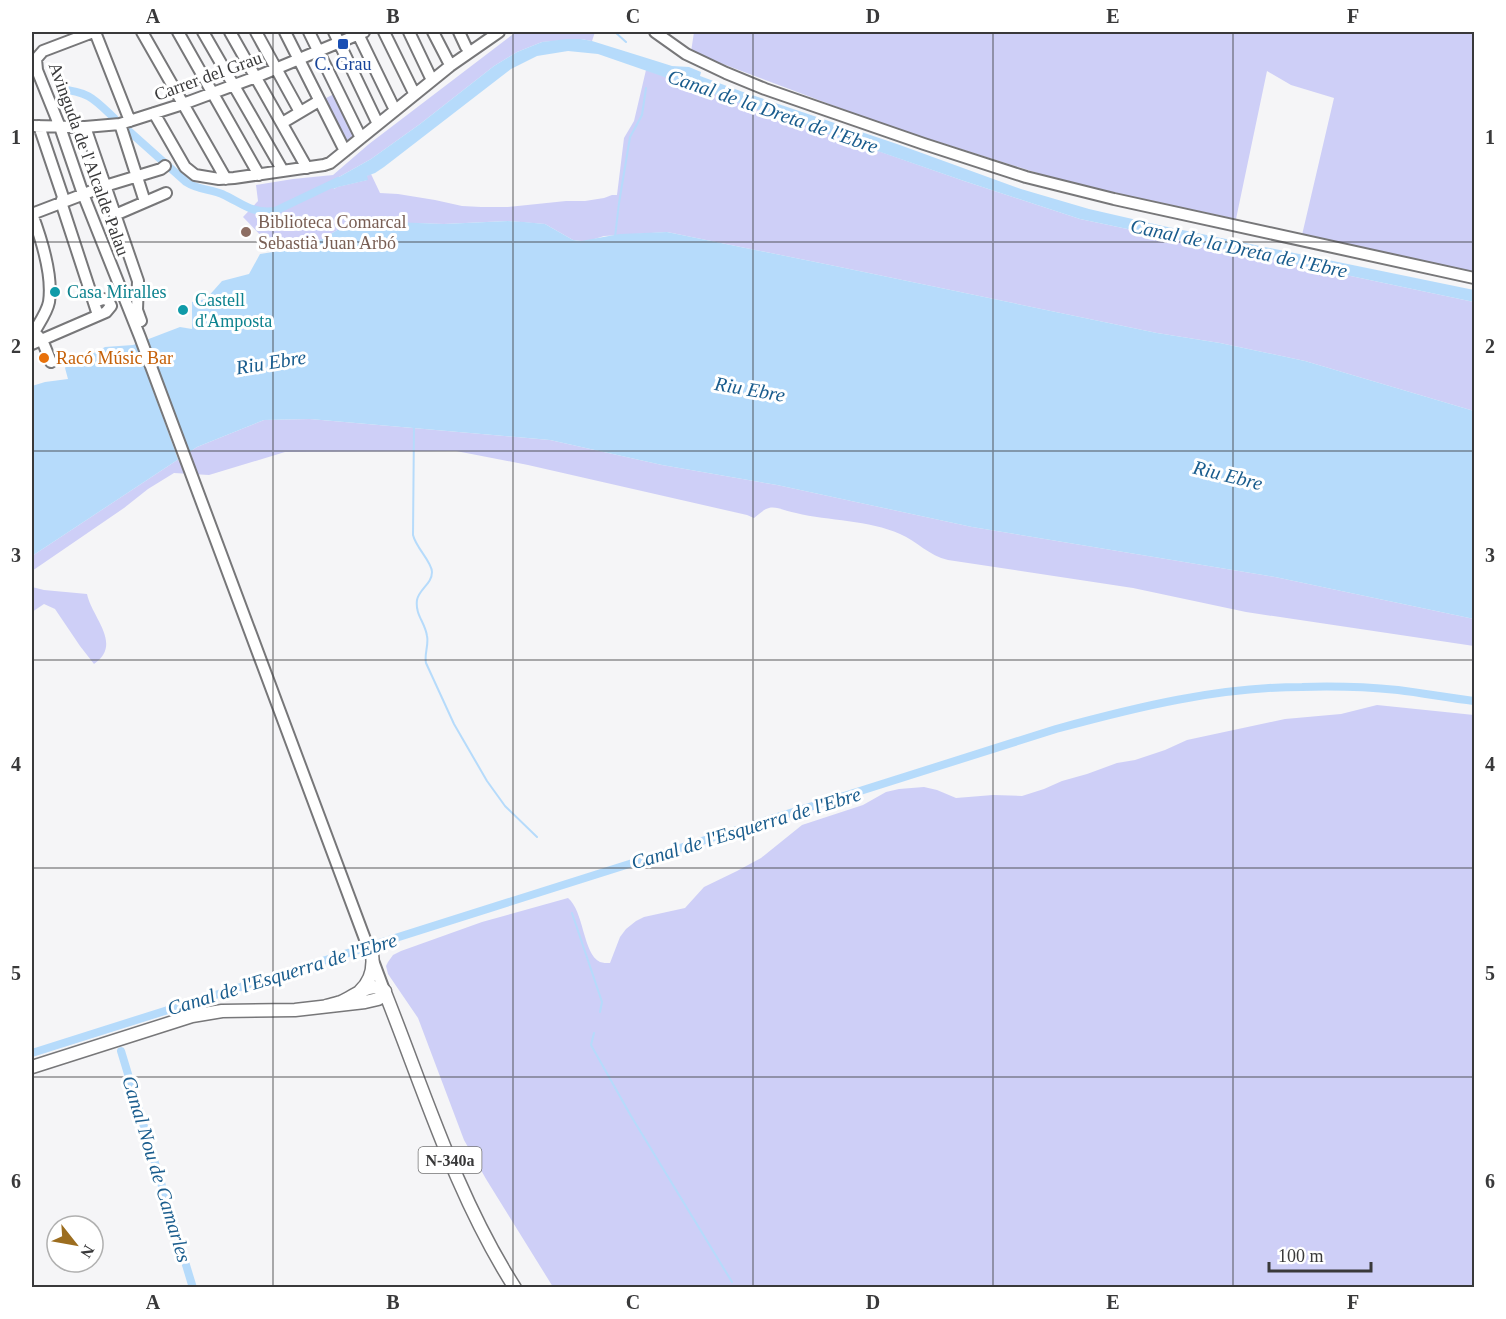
<svg xmlns="http://www.w3.org/2000/svg" width="1506" height="1319" font-family="'Times New Roman',serif">
<style>
.green{fill:#cecff7}
.water{fill:#b6dbfb}
.pier{fill:#f5f5f7}
.lines{fill:none;stroke-linecap:round;stroke-linejoin:round}
.stream{stroke:#b6dbfb;stroke-width:2}
.canal{stroke:#b6dbfb;stroke-width:8}
.minor-casing{stroke:#777779;stroke-width:14}
.major-casing{stroke:#777779;stroke-width:15}
.minor{stroke:#fff;stroke-width:10}
.major{stroke:#fff;stroke-width:12}
.grid{fill:none;stroke:#39393a;stroke-width:1.5;stroke-opacity:0.55}
.transit-dot{fill:#1a4fb4;stroke:#fff;stroke-width:2}
.education-dot{fill:#8d6e63;stroke:#fff;stroke-width:2}
.culture-dot{fill:#0f9aa8;stroke:#fff;stroke-width:2}
.food-dot{fill:#e8710a;stroke:#fff;stroke-width:2}
.labels{text-anchor:middle;dominant-baseline:central;stroke-width:6;stroke-linejoin:round;paint-order:stroke}
.shield{fill:#fff;stroke:#747475;stroke-width:1.5}
.shield-label{font-size:16px;font-weight:bold;fill:#39393a}
.transit-label{font-size:18px;fill:#164399;stroke:#fff}
.street-label{font-size:18px;fill:#39393a;stroke:#fff}
.education-label{font-size:18px;fill:#785e54;stroke:#fff;text-anchor:start}
.culture-label{font-size:18px;fill:#0d838f;stroke:#fff;text-anchor:start}
.food-label{font-size:18px;fill:#c56008;stroke:#fff;text-anchor:start}
.water-label{font-size:20px;font-style:italic;fill:#195c8d;stroke:#fff}
.neatline{fill:none;stroke:#39393a;stroke-width:2}
.grid-label{font-size:20px;text-anchor:middle;font-weight:bold;fill:#39393a}
</style>
<rect width="100%" height="100%" fill="#f5f5f7"/>
<path class="green" d="M516,32H595L592,41L581,39L542,42L517,52L494,66L420,124L371,159L330,182L334,189L337,187L367,180L366,176L371,174L380,193L398,194L435,200L462,206L481,207H508L566,201H585L604,198L612,195H617L624,138L634,121L646,70L964,181L1080,219L1474,302V411L1305,361L1220,343L1157,333L835,266L667,232L604,236L588,241H581L573,240L545,224L508,221L444,224L414,223L339,229L322,239L299,248L271,251L265,240L243,217L258,201L256,185L293,179L333,175L369,144Z
M694,32H1474V274L1302,235L1334,98L1291,85L1267,71L1236,219L1066,182L885,125L691,52Z
M336,93L358,137L346,147L322,100Z
M310,419L550,440L662,465L777,485L972,527L1275,577L1474,619V646L1246,612L1133,588L948,560C929,556 917,541 900,534C869,520 829,521 796,513C788,512 777,506 769,508C764,509 758,515 754,518L747,515L528,465L456,451L285,452L209,475L174,473L148,489L124,508L32,571V556L197,447L264,420Z
M32,587L44,590L87,594C92,618 123,644 94,664L80,646L55,609L44,604L32,612Z
M1377,705L1474,715V1287H553L486,1179L464,1140L418,1018L388,974L386,966L388,962L393,955L401,951L482,922L568,898C584,911 583,954 600,962C603,963 606,963 610,963L620,937L626,929L636,921L644,917L685,908L704,887L737,871L761,858L802,825L863,805L886,792L899,789L924,787L937,790L956,798L993,795L1022,796L1044,789L1062,781L1087,774L1117,763L1135,760L1165,750L1187,740L1285,719L1341,714Z"/>
<path class="water" d="M567,39H581L592,41L653,60L672,66L689,67L701,72L700,76L743,92L897,144L1021,189L1089,209L1163,226L1474,290V302L1080,219L964,181L598,54L568,51L537,56L511,69L384,167L375,173L367,176L368,180L338,187L333,189L330,182L371,159L420,124L494,66L517,52L542,42Z
M368,221L444,224L508,221L524,222L545,224L573,240L581,241L620,234L667,232L835,266L1157,333L1220,343L1305,361L1474,411V619L1275,577L972,527L777,485L662,465L550,440L310,419L264,420L197,447L32,556V386L45,382L68,379L65,368L70,360L79,353C84,356 88,359 93,355L92,354L105,347L133,345L180,327L192,329V302L206,299L222,281L249,274L260,254L299,248L322,239L339,229Z"/>
<path class="pier" d="M147,337L190,455L179,462L135,341Z"/>
<g class="lines">
<path class="stream" d="M615,32L626,42
M615,237L619,203L630,137L642,115L646,88
M414,425L413,535C416,548 432,562 432,572C432,584 419,589 417,600C415,615 425,622 427,636C429,645 424,654 426,663L454,724L487,781L505,806L537,837
M572,913L602,1002L600,1012
M594,1033L591,1045L631,1116L732,1282"/>
<path class="canal" d="M59,89C90,92 94,99 115,119
M130,132L186,182C198,190 210,189 222,194C242,203 251,214 275,211L338,181
M121,1051L193,1288
M32,1053L1056,729C1137,707 1218,687 1302,687C1334,686 1367,687 1398,690C1423,693 1449,698 1474,701"/>
<defs>
<path id="minor" d="M93,32L43,51L36,59L37,70L60,127L83,194L140,337L384,990
M95,32L130,121
M142,32L226,179
M178,32L259,175
M203,32L283,171
M230,32L307,168
M256,32L300,112
M285,32L345,151
M309,32L361,138
M334,32L378,124
M357,32L393,106
M384,32L413,91
M409,32L430,76
M433,32L448,61
M459,32L466,47
M655,32L686,54L726,73L765,89L924,144L1026,177L1114,199L1474,278
M154,113L185,167L195,175L219,179L234,178L324,165L330,163L450,66L499,32
M282,123L319,101
M120,124L145,202
M32,126L85,127L120,124L183,104L256,77L364,32
M39,126L63,197L61,202L98,315
M85,127L138,281L137,310L141,321
M32,214L105,186L161,169L165,166
M32,214C41,238 53,276 49,302C47,313 37,326 32,336
M115,215L166,193
M37,335L42,340L51,362
M32,344L106,312L111,306L108,300L103,299L94,302"/>
<path id="major" d="M360,991C371,981 374,969 372,954
M326,1006C331,1005 337,1003 341,1002C355,996 370,981 384,990C424,1090 456,1196 515,1288
M32,1067L192,1016L222,1011L295,1010L365,1002L378,999L384,994L385,991"/>
</defs>
<use href="#minor" class="minor-casing"/>
<use href="#major" class="major-casing"/>
<use href="#minor" class="minor"/>
<use href="#major" class="major"/>
</g>
<path class="grid" d="M273,32V1288M513,32V1288M753,32V1288M993,32V1288M1233,32V1288M32,242H1474M32,451H1474M32,660H1474M32,868H1474M32,1077H1474"/>
<rect class="transit-dot" x="337" y="38" width="12" height="12" rx="3"/>
<circle class="education-dot" cx="246" cy="232" r="6"/>
<g class="culture-dot">
<circle cx="55" cy="292" r="6"/>
<circle cx="183" cy="310" r="6"/>
</g>
<circle class="food-dot" cx="44" cy="358" r="6"/>
<g class="labels">
<rect class="shield" x="418.5" y="1147" width="63" height="26" rx="4.5"/>
<g class="shield-label">
<text x="450" y="1160">N-340a</text>
</g>
<g class="transit-label">
<text x="343" y="64">C. Grau</text>
</g>
<g class="street-label">
<text transform="translate(208 76) rotate(-20)">Carrer del Grau</text>
<text transform="translate(89 159) rotate(70)">Avinguda de l'Alcalde Palau</text>
</g>
<g class="education-label">
<text x="258" y="222">Biblioteca Comarcal<tspan x="258" dy="21">Sebastià Juan Arbó</tspan></text>
</g>
<g class="culture-label">
<text x="67" y="292">Casa Miralles</text>
<text x="195" y="300">Castell<tspan x="195" dy="21">d'Amposta</tspan></text>
</g>
<g class="food-label">
<text x="56" y="358">Racó Músic Bar</text>
</g>
<g class="water-label">
<text transform="translate(773 111) rotate(19)">Canal de la Dreta de l'Ebre</text>
<text transform="translate(1239 248) rotate(12)">Canal de la Dreta de l'Ebre</text>
<text transform="translate(271 362) rotate(-9)">Riu Ebre</text>
<text transform="translate(750 389) rotate(10)">Riu Ebre</text>
<text transform="translate(1228 475) rotate(14)">Riu Ebre</text>
<text transform="translate(746 828) rotate(-17)">Canal de l'Esquerra de l'Ebre</text>
<text transform="translate(282 974) rotate(-17)">Canal de l'Esquerra de l'Ebre</text>
<text transform="translate(157 1169) rotate(73)">Canal Nou de Camarles</text>
</g>
</g>
<rect width="1506" height="1319" fill="none" stroke="#ffffff" stroke-width="66"/>
<g transform="translate(75 1244) rotate(121)"><circle r="28" fill="#ffffff" stroke="#b0b0b0" stroke-width="1.5"/>
<path d="M0-4.5L10 22L0 15L-10 22Z" fill="#9c6d1f"/>
<text y="-9" font-size="16" font-weight="bold" text-anchor="middle" fill="#39393a">N</text>
</g>
<path d="M1269 1262v9h102v-9" fill="none" stroke="#39393a" stroke-width="3"/>
<text x="1278" y="1262" font-size="18" fill="#39393a" stroke="#ffffff" stroke-width="4.5" paint-order="stroke">100 m</text>
<rect x="33" y="33" width="1440" height="1253" class="neatline"/>
<g class="grid-label">
<text x="153" y="23">A</text>
<text x="393" y="23">B</text>
<text x="633" y="23">C</text>
<text x="873" y="23">D</text>
<text x="1113" y="23">E</text>
<text x="1353" y="23">F</text>
<text x="16" y="144">1</text>
<text x="1490" y="144">1</text>
<text x="16" y="353">2</text>
<text x="1490" y="353">2</text>
<text x="16" y="562">3</text>
<text x="1490" y="562">3</text>
<text x="16" y="771">4</text>
<text x="1490" y="771">4</text>
<text x="16" y="980">5</text>
<text x="1490" y="980">5</text>
<text x="16" y="1188">6</text>
<text x="1490" y="1188">6</text>
<text x="153" y="1309">A</text>
<text x="393" y="1309">B</text>
<text x="633" y="1309">C</text>
<text x="873" y="1309">D</text>
<text x="1113" y="1309">E</text>
<text x="1353" y="1309">F</text>
</g>
</svg>
